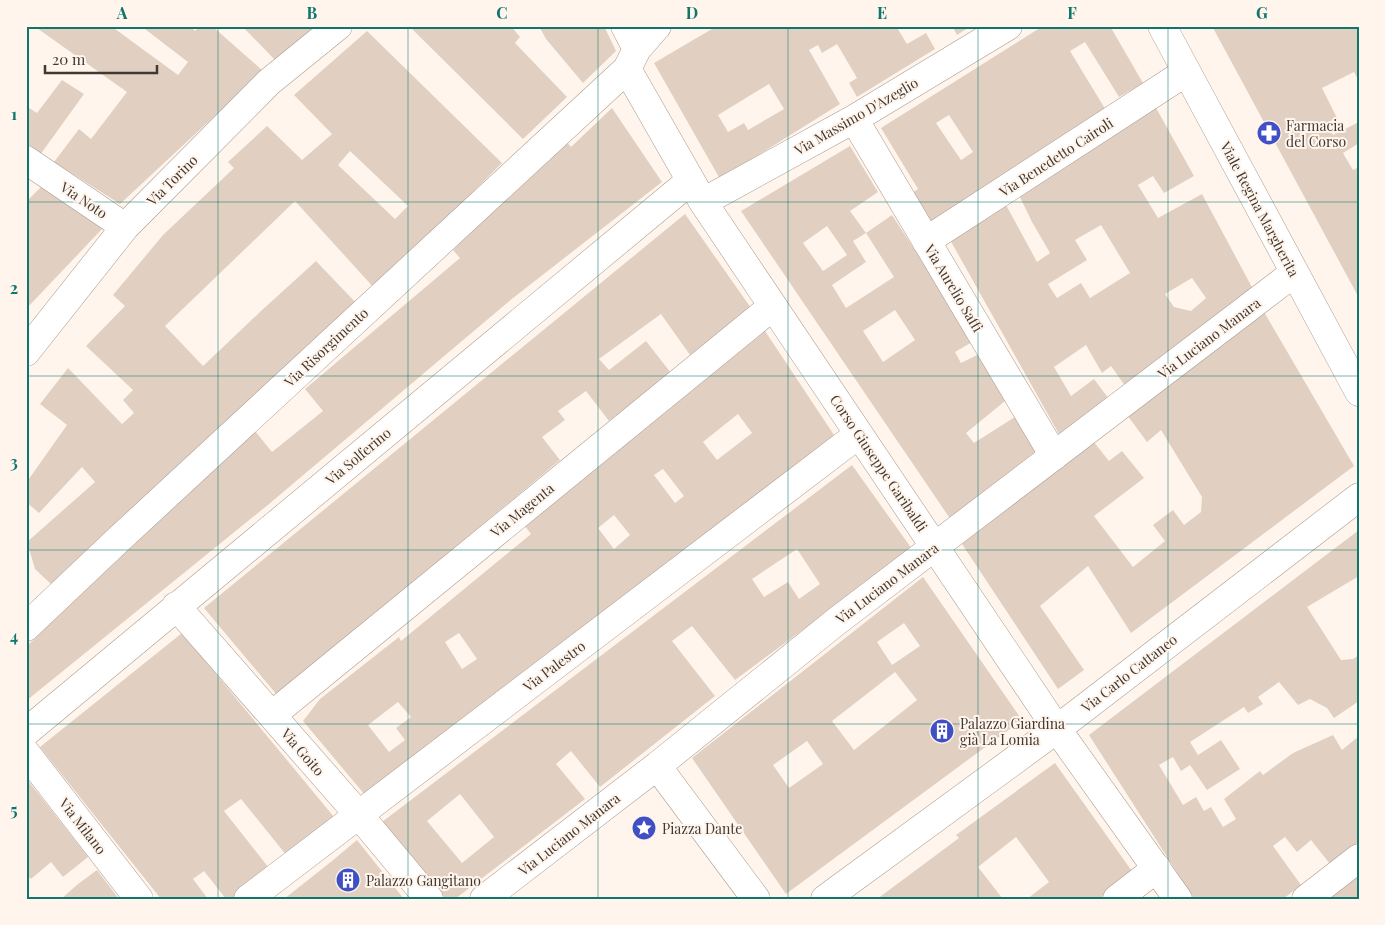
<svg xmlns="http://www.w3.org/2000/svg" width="1385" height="925" font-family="'Playfair Display',serif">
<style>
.building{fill:#e1d0c2;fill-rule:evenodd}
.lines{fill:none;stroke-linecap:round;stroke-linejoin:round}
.minor-casing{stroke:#aa9a8d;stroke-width:29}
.tertiary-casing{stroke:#aa9a8d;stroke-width:29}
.minor{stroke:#fff;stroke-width:28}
.tertiary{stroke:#fff;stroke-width:28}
.grid{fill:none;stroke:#0f766e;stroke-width:1;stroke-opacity:0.55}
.labels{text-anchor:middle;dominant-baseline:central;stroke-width:4;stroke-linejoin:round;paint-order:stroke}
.street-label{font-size:14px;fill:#403933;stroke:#fff5ec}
.poi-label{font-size:14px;fill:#403933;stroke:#fff5ec;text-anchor:start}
.neatline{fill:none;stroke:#0f766e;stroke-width:2}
.grid-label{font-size:16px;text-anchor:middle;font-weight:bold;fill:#0f766e}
</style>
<rect width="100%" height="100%" fill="#fff5ec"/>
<path class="building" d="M34,26H111L178,75L188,62L141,26H190L195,31L200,26H212L263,71L120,204L54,162L79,129L91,139L127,92Z
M242,26H316L275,60Z
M409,26H511L520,37L515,43L567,97L523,139Z
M539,26H604L616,51L583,83L546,39Z
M717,26H896L907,44L926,33L935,49L857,97L849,83L857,78L837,44L822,53L818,45L809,50L840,104L720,179L654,63ZM769,84L784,109L748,130L744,123L728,132L718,115Z
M952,26H971L957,35Z
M1043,26H1110L1143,83L1119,97L1085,42L1070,51L1107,112L929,222L912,193L918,189L881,128ZM949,115L973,152L961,160L936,123Z
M1212,26H1359V81L1354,72L1322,88L1337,118L1326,123L1333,135L1359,122V143L1343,153L1353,170L1359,167V298Z
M367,31L502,163L375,289L295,201L165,326L203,366L261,311L316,261L358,305L54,587L35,569L27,542L95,482L82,467L39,513L26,502V483L67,425L40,404L68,368L122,424L134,413L123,400L133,390L86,346L125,306L113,295L163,235L234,168L228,162L267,126L302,160L332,134L294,95ZM350,151L408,206L395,219L338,165Z
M62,80L84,94L40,155L26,146V106L37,113Z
M1155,106L1194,176L1164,193L1153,176L1138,185L1158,218L1202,194L1254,291L1128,390L1111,366L1102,373L1086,345L1054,367L1071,396L1094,379L1112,403L1060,436L949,238L1005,203L1037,262L1050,253L1032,222L1018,193ZM1101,225L1130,273L1090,298L1081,283L1057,298L1048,284L1087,260L1075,240ZM1192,278L1206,298L1191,311L1174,307L1165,294Z
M612,108L662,182L513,298L269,504L26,701V647L72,601L255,431L272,452L323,411L305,389L460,258L453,250L566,141L571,147Z
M850,146L878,192L850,211L866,233L853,241L866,262L832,285L846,308L894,277L866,233L892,215L974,341L955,352L961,363L981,353L1010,397L966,433L974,443L1018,415L1045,451L951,520L741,211ZM827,226L847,255L823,271L803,243ZM895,310L915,340L883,362L863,331Z
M45,183L103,228L26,309V202Z
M685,214L751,308L690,355L661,314L599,359L609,370L646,341L671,373L609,421L586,391L558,411L565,420L542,437L560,460L277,695L204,608Z
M1264,312L1354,466L1131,633L1088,566L1040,606L1084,670L1058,689L962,544L1093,441L1109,461L1122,451L1144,478L1094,516L1133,567L1165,541L1153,525L1173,510L1184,525L1201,512L1202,497L1161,430L1147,442L1127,415Z
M765,331L836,438L365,795L303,721L320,699L399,637L401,641L531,534L524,525ZM738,414L752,433L717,460L703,442ZM663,469L684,496L675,503L654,475ZM614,515L630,535L614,549L598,528ZM459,633L477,659L462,669L445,642ZM398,702L411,717L396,728L405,740L389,752L368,725Z
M852,465L912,549L735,680L692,626L672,641L715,696L600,787L571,751L556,764L585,799L455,899H446L382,822ZM797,549L820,584L799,599L788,582L764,597L752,579ZM460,794L494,837L462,863L427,821Z
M1359,530V576L1307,607L1341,660L1353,659L1359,655V701L1334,718L1327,708L1310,699L1298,705L1279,682L1258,697L1263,704L1248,713L1244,707L1190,742L1198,755L1221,740L1240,769L1207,790L1190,765L1181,771L1173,757L1159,765L1183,805L1196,797L1204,811L1211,807L1223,827L1236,819L1224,799L1260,771L1263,775L1293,753L1333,735L1342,750L1359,736V842L1330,864L1311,840L1297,852L1285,837L1273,846L1301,885L1283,899H1194L1089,735Z
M923,577L1022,720L786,894L692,758ZM904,623L920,646L892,665L877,642ZM895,672L917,700L854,750L832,721ZM807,741L823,764L789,788L773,765Z
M182,633L334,817L287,856L241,799L224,811L269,868L231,899H226L204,871L193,879L208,899H161L40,747Z
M1055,763L1134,874L1099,899H1027L1049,882L1016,837L978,867L1003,899H877L959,838L956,835Z
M26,778L88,857L63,877L51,862L31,879L26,874Z
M357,840L404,899H284L332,861Z
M97,870L119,899H61L78,884Z
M1359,872V899H1325Z"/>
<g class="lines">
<defs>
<path id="minor" d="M625,26L637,49
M627,69L703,202L1057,729L1178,899
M854,119L1054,456
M26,160L125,227
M703,202L854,119L1008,26
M926,241L1186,72
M26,352L125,227L269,82L338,26
M176,606L359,815L429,899
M26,627L119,539L627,69L637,49L657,26
M272,715L773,306
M26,732L690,181
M26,753L139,899
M657,766L756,899
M248,899L859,434
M484,899L657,766L837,621L1294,273
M825,899L1057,729L1359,497
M1117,899L1157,868
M1306,899L1359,858"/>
<path id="tertiary" d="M1162,26L1359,392"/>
</defs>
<use href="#minor" class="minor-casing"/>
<use href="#tertiary" class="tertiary-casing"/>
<use href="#minor" class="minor"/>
<use href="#tertiary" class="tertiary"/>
</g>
<path class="grid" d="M218,26V899M408,26V899M598,26V899M788,26V899M978,26V899M1168,26V899M26,202H1359M26,376H1359M26,550H1359M26,724H1359"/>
<defs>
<symbol id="pharmacy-disc" viewBox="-11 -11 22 22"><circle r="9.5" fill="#4050c4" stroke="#fff5ec"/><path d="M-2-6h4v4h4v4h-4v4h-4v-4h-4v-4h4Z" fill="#fff"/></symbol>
<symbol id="building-disc" viewBox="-11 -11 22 22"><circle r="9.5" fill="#4050c4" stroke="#fff5ec"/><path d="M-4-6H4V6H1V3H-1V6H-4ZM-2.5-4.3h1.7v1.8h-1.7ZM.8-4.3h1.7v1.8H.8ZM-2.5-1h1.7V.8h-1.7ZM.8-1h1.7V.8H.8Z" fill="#fff"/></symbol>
<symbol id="sight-disc" viewBox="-11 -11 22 22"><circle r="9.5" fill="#4050c4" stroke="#fff5ec"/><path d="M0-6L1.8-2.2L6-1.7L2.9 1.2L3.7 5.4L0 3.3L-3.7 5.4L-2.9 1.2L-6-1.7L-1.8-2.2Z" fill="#fff"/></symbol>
</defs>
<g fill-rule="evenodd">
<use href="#pharmacy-disc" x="1255" y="119" width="28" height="28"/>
<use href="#building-disc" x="928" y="717" width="28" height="28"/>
<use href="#sight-disc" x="630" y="814" width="28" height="28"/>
<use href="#building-disc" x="334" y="866" width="28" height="28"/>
</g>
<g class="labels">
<g class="street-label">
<text transform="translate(856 116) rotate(-30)">Via Massimo D'Azeglio</text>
<text transform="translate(1056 157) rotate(-33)">Via Benedetto Cairoli</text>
<text transform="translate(172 180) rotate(-45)">Via Torino</text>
<text transform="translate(84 200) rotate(34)">Via Noto</text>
<text transform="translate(1260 209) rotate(62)">Viale Regina Margherita</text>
<text transform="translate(954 288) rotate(59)">Via Aurelio Saffi</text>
<text transform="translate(1209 338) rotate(-37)">Via Luciano Manara</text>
<text transform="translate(326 347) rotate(-43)">Via Risorgimento</text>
<text transform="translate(358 456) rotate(-40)">Via Solferino</text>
<text transform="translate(879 463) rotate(56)">Corso Giuseppe Garibaldi</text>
<text transform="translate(522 510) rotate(-39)">Via Magenta</text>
<text transform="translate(887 583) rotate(-37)">Via Luciano Manara</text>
<text transform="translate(554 666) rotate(-37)">Via Palestro</text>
<text transform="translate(1129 673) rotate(-38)">Via Carlo Cattaneo</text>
<text transform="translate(303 752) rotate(49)">Via Goito</text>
<text transform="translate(83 826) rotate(52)">Via Milano</text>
<text transform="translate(569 834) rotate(-38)">Via Luciano Manara</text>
</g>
<g class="poi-label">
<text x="1286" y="125">Farmacia<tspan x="1286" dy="16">del Corso</tspan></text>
<text x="960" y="723">Palazzo Giardina<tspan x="960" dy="16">già La Lomia</tspan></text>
<text x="662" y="828">Piazza Dante</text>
<text x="366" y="880">Palazzo Gangitano</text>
</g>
</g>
<rect width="1385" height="925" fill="none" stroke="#fff5ec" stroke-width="55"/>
<path d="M45 65v8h112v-8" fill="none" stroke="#403933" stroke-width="2.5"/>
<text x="52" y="65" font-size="15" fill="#403933" stroke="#fff5ec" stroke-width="4" paint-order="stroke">20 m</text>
<rect x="28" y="28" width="1330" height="870" class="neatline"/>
<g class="grid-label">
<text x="122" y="19">A</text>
<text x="312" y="19">B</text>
<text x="502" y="19">C</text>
<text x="692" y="19">D</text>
<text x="882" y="19">E</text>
<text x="1072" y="19">F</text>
<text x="1262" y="19">G</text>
<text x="14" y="120">1</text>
<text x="14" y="294">2</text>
<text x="14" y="468">3</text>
<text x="14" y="642">4</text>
<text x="14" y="816">5</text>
</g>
</svg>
